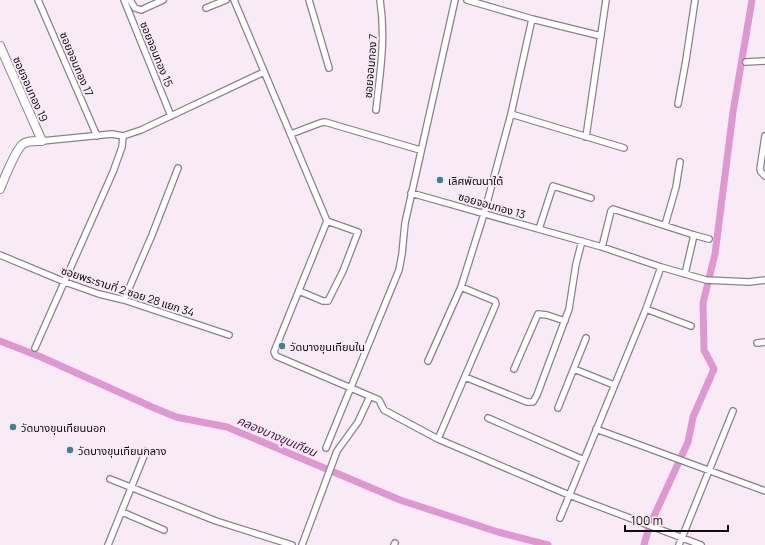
<svg xmlns="http://www.w3.org/2000/svg" width="765" height="545" font-family="Manrope,'Noto Sans Thai',sans-serif">
<style>
.lines{fill:none;stroke-linecap:round;stroke-linejoin:round}
.canal{stroke:#de97d1;stroke-width:7}
.street-casing{stroke:#8d808a;stroke-width:8}
.secondary-casing{stroke:#8d808a;stroke-width:10}
.street{stroke:#fff;stroke-width:5.5}
.secondary{stroke:#fff;stroke-width:8}
.poi-dot{fill:#3f8391;stroke:#f9ebf6;stroke-width:1.5}
.labels{text-anchor:middle;dominant-baseline:central;stroke-width:4;stroke-linejoin:round;paint-order:stroke}
.street-label{font-size:11px;fill:#0e0a0d;stroke:#f9ebf6}
.poi-label{font-size:11px;fill:#0e0a0d;stroke:#f9ebf6;text-anchor:start}
.water-label{font-size:12px;font-style:italic;fill:#4f1048;stroke:#f9ebf6}
</style>
<rect width="100%" height="100%" fill="#f9ebf6"/>
<g class="lines">
<path class="canal" d="M0,341L41,357L152,407L176,417L227,427L400,500L498,532L548,545
M644,545L649,527L688,442L693,417L714,369L704,350L703,303L715,254L733,112L752,0"/>
<defs>
<path id="street" d="M38,0L97,136
M124,0L171,116
M130,0L135,8L141,10L163,0
M234,0L327,221L274,352L276,356L379,400L384,410L438,439L569,495L701,545
M309,0L329,68
M467,0L532,19L601,36
M206,8L226,0
M746,62L765,61
M678,104L686,60L695,0
M376,110C380,73 386,38 380,0
M511,114L624,148
M291,134L320,123L325,122L420,150
M765,136L760,169L761,172L765,176
M586,137L606,0
M42,141L112,134L123,136L141,130L264,72
M411,193L602,247L661,267L706,280L749,282L765,280
M665,225L676,187L680,162
M539,229L553,186L591,198
M602,247L611,211L613,209L694,235L709,239
M0,255L65,282L99,294L124,300L229,335
M685,274L694,235
M299,291L323,301H328L343,271L358,232L327,221
M124,300L152,235L178,168
M646,309L691,326
M757,343L765,342
M35,348L113,172L122,147L123,136
M428,361L461,287L484,214L511,114L532,19
M514,369L538,314L547,315L565,321
M574,369L614,385
M465,377L527,402H533L537,395L569,309L576,264L582,241
M558,408L586,338
M488,418L584,460
M596,429L765,491
M438,439L496,304L495,301L461,287
M326,448L399,270L402,254L405,223L455,0
M110,479L216,521L292,545
M122,512L164,530
M560,518L646,309L661,267
M108,545L146,451
M302,545L337,451L358,422L370,396
M394,545L395,543
M679,545L733,411"/>
<path id="secondary" d="M0,46L42,141C37,141 28,140 23,144C16,149 4,179 0,189"/>
</defs>
<use href="#street" class="street-casing"/>
<use href="#secondary" class="secondary-casing"/>
<use href="#street" class="street"/>
<use href="#secondary" class="secondary"/>
</g>
<g class="poi-dot">
<circle cx="440" cy="180" r="4"/>
<circle cx="282" cy="346" r="4"/>
<circle cx="13" cy="427" r="4"/>
<circle cx="70" cy="450" r="4"/>
</g>
<g class="labels">
<g class="street-label">
<text transform="translate(157 54) rotate(68)">ซอยจอมทอง 15</text>
<text transform="translate(77 64) rotate(67)">ซอยจอมทอง 17</text>
<text transform="translate(370 66) rotate(-85)">ซอยจอมทอง 7</text>
<text transform="translate(31 89) rotate(66)">ซอยจอมทอง 19</text>
<text transform="translate(492 205) rotate(16)">ซอยจอมทอง 13</text>
<text transform="translate(128 291) rotate(18)">ซอยพระรามที่ 2 ซอย 28 แยก 34</text>
</g>
<g class="poi-label">
<text x="448" y="180">เลิศพัฒนาใต้</text>
<text x="290" y="346">วัดบางขุนเทียนใน</text>
<text x="21" y="427">วัดบางขุนเทียนนอก</text>
<text x="78" y="450">วัดบางขุนเทียนกลาง</text>
</g>
<g class="water-label">
<text transform="translate(277 436) rotate(23)">คลองบางขุนเทียน</text>
</g>
</g>
<path d="M625 525v6h103v-6" fill="none" stroke="#0e0a0d" stroke-width="2"/>
<text x="631" y="525" font-size="12" fill="#0e0a0d" stroke="#f9ebf6" stroke-width="3" paint-order="stroke">100 m</text>
</svg>
